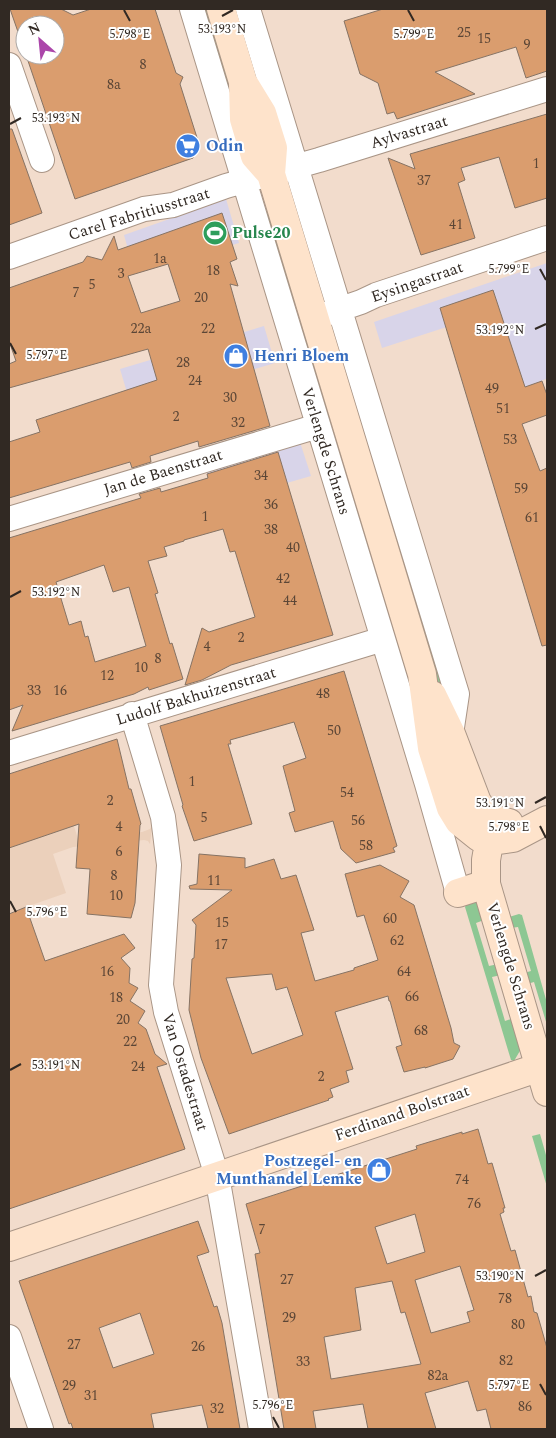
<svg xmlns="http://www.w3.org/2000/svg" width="556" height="1438" font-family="Spectral,serif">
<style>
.commercial{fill:#d8d4e9}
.built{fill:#ebd0bb}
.green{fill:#8dc793}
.building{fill:#da9d6e;stroke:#867364;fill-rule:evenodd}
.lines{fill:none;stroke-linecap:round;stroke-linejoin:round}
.street-casing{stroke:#a99586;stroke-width:26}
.secondary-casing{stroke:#a99586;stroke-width:30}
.street{stroke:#fff;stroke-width:24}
.secondary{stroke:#fee3cb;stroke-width:28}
.ticks{fill:none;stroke:#312923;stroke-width:2}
.labels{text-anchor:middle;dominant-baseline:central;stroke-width:4;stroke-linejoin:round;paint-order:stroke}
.number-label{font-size:14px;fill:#5b4636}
.street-label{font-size:16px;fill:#312923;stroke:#fff}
.shop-label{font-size:16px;font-weight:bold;fill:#366cbe;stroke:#fff;text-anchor:start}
.leisure-label{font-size:16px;font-weight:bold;fill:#27864d;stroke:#fff;text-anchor:start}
.ticks-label{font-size:12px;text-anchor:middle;fill:#312923;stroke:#fff;stroke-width:4;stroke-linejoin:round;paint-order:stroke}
</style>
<rect width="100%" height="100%" fill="#f2dccc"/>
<path class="commercial" d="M226,199L239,243L135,274L124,235Z
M547,263V381L546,379L525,387L499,310L382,348L374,322Z
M264,326L275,363L131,406L120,369Z
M299,439L311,476L208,506L211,488L205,467Z"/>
<path class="built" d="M68,807L78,839L142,832L150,829L152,826L150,844L148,841L144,840L73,847L53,854L66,893L9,913V826Z"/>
<path class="green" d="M199,9H209L230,80L237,120Z
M263,204L271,220L296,303L290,305Z
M302,322L334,420L324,423L295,325Z
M363,405L445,689L438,686L433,670L353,407Z
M474,902L478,903L484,920L476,923L489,966L498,964L501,975L492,977L505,1021L514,1018L521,1049L514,1061L511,1060L465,907L466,905Z
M519,914L522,915L547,1003V1025L534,982L527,984L524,973L531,971L518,927L511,928L509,917Z
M540,1134L546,1155H547V1187L532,1136Z"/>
<path class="building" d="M10,9H61L73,15L91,9H155L176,73L183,77L180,84L199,144L193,158L75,199L26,55H55V25H25V52Z
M383,9H547V71L526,78L516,47L435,72L475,94L397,119L394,112L387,114L378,83L360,74L344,21Z
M547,114V198L515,208L499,157L461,168L465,180L458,183L475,238L421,255L388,158L415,169L410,154Z
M9,129H12L42,213L9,225Z
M222,213L237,259L230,262L238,286L230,284L270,426L199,447L198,441L150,456L151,462L132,468L130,462L9,498V442L40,432L36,420L157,380L148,349L9,388V364L16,361L9,341V288L83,262L87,256L102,260L114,236L118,250ZM168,264L180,301L141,313L128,276Z
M493,290L525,387L542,381L547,395V415L522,424L540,471L547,468V645L542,646L440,308Z
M278,452L333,635L231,665L202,680L185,685L202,628L209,632L255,617L235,551L230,552L223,529L184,540V541L164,547L167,556L148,561L158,593L155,594L170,644L172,643L183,679L149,690L148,687L134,694L12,731L23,705L9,710V538L141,498L139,494L160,488L161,492L208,478L207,474ZM104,565L113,592L129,587L146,646L95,662L88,636L85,637L81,621L69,625L56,582Z
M344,671L397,846L393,848L395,852L356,863L341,849L333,821L295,832L289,813L295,811L283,766L306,758L294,722L230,740L231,744H228L252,824L194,841L182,806L183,805L160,726Z
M117,739L129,789H131L141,824L140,825L135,903L131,918L87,914L90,869L76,868L79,824L9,848V774Z
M199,854L245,858V868L274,859L281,879L296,875L314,930L301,933L315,981L354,970V968L378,960L364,915L357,917L345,874L380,865L409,881L400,897L414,905L451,1028L454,1043L460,1046L453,1059L425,1068V1067L404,1072L396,1047L402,1045L390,1001H389L388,996L335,1012L353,1069L346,1071L349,1082L330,1089L333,1097L328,1099L329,1100L229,1134L201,1058L189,1010L192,959L194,958L196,925L192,920L232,890L190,889L189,886L197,884ZM272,974L276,990L287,987L303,1035L252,1054L226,978Z
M26,907L45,961L124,934L135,948L121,958L130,968L129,983L138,988L130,1001L145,1011L138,1023L146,1029L155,1054L167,1064L157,1067L185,1149L9,1209V914Z
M478,1129L488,1164L492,1163L505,1208H503L504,1212L500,1214L511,1251L515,1250L528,1297L531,1296L534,1312L537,1313L547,1348V1429H491L486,1409L477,1411L468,1381L425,1393L436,1429H368L363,1404L313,1411L316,1429H284L255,1254L260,1253L246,1204L417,1149L416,1146L462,1132V1134ZM415,1214L425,1252L387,1264L375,1227ZM460,1266L474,1310L467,1312L470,1322L431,1333L415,1280ZM392,1281L401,1313L405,1312L421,1364L331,1379L324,1337L361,1330L355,1288Z
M198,1221L209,1252L197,1256L214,1307L217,1306L222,1323L240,1429H208L202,1405L151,1414L154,1429H73L71,1423L69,1424L19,1281ZM140,1313L154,1354L113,1368L99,1328Z"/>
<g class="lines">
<defs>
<path id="street" d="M192,9L427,784L458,893
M248,9L457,694L451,734
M9,65L42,160
M9,257L144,209L173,205L226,186L319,160L547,89
M326,314L361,302L376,295L547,238
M9,519L318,426
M132,714L163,817L169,865L161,985L166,1012L217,1176L261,1429
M9,753L383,639
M9,1337L41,1429"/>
<path id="secondary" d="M221,9L243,82L262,113L273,148L271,174L422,674L432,748L451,808L459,821L479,837L499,840L513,838L547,820
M243,83L244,119L255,156L271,174
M432,695L451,734L477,802C487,817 492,820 509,823
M493,820L486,860V884L547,1092
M458,893L486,884
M9,1247L540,1067"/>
</defs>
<use href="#street" class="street-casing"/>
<use href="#secondary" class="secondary-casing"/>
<use href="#street" class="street"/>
<use href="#secondary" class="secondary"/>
</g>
<path class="ticks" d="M124,10L130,21M408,10L414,21M222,16L233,10M10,124L21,118M540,269L546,280M535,329L546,324M10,343L16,354M10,597L21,591M535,803L546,797M540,826L546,838M10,901L16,912M10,1070L21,1064M535,1276L546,1270M540,1384L546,1395M273,1417L279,1428"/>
<defs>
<symbol id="supermarket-disc" viewBox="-11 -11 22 22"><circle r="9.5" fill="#3f7fe0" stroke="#fff"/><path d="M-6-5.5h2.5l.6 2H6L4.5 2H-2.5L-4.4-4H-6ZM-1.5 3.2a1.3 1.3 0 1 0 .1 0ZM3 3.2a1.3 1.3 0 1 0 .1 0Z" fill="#fff"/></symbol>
<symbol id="stadium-disc" viewBox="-11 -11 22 22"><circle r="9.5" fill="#2e9e5b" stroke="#fff"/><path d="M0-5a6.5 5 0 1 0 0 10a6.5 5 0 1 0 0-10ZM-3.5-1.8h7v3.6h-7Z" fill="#fff"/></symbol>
<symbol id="shop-disc" viewBox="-11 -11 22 22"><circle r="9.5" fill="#3f7fe0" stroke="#fff"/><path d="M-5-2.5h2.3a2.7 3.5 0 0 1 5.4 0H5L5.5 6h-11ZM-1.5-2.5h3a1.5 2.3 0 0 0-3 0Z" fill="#fff"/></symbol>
</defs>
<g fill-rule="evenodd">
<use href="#supermarket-disc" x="174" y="132" width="28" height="28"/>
<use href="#stadium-disc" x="201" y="219" width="28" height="28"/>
<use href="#shop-disc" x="222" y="342" width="28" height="28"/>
<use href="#shop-disc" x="365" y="1156" width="28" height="28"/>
</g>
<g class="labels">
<g class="number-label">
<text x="464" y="32">25</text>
<text x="484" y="38">15</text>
<text x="527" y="44">9</text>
<text x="143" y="64">8</text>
<text x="114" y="84">8a</text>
<text x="536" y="163">1</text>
<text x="424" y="180">37</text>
<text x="456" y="224">41</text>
<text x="160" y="258">1a</text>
<text x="213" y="270">18</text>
<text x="121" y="273">3</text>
<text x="92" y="284">5</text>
<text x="76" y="292">7</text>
<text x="201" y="297">20</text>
<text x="141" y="328">22a</text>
<text x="208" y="328">22</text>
<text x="183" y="362">28</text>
<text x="195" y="380">24</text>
<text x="492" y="388">49</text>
<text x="230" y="397">30</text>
<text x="503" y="408">51</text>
<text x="176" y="416">2</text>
<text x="238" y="422">32</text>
<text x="510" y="439">53</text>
<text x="261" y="475">34</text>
<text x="521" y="488">59</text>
<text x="271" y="504">36</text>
<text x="205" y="516">1</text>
<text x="532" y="517">61</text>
<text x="271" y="529">38</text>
<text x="293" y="547">40</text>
<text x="283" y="578">42</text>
<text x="290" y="600">44</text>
<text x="241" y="637">2</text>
<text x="207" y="646">4</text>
<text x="158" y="658">8</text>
<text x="141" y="667">10</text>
<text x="107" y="675">12</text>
<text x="34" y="690">33</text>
<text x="60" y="690">16</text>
<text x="323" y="693">48</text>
<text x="334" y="730">50</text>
<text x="192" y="781">1</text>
<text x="347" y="792">54</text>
<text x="110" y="800">2</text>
<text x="204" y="817">5</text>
<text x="358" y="820">56</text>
<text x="119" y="826">4</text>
<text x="366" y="845">58</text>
<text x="119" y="851">6</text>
<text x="114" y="875">8</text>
<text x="214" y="880">11</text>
<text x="116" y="895">10</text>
<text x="390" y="918">60</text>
<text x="222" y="922">15</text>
<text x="397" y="940">62</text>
<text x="221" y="944">17</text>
<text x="107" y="971">16</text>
<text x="404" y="971">64</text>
<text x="412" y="996">66</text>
<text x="116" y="997">18</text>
<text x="123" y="1019">20</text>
<text x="421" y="1030">68</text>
<text x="130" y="1041">22</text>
<text x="138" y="1066">24</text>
<text x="321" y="1076">2</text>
<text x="462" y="1179">74</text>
<text x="474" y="1203">76</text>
<text x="262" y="1229">7</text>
<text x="287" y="1279">27</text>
<text x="505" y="1298">78</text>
<text x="289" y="1317">29</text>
<text x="518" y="1324">80</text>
<text x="74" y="1344">27</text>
<text x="198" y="1346">26</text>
<text x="506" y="1360">82</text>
<text x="303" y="1361">33</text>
<text x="438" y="1375">82a</text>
<text x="69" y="1385">29</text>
<text x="91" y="1395">31</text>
<text x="525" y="1406">86</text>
<text x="217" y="1408">32</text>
</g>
<g class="street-label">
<text transform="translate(409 132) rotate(-17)">Aylvastraat</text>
<text transform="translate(139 214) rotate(-17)">Carel Fabritiusstraat</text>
<text transform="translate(417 282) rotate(-19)">Eysingastraat</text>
<text transform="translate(326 451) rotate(73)">Verlengde Schrans</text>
<text transform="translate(163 472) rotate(-17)">Jan de Baenstraat</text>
<text transform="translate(196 696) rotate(-17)">Ludolf Bakhuizenstraat</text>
<text transform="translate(511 966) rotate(73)">Verlengde Schrans</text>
<text transform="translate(185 1072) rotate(73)">Van Ostadestraat</text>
<text transform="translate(402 1113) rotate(-19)">Ferdinand Bolstraat</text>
</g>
<g class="shop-label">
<text x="206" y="146">Odin</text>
<text x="254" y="356">Henri Bloem</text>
<text x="362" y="1161" text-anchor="end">Postzegel- en<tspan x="362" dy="18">Munthandel Lemke</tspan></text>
</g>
<g class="leisure-label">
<text x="232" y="233">Pulse20</text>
</g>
</g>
<g class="ticks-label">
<text x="222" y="33">53.193°N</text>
<text x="130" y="38">5.798°E</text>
<text x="414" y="38">5.799°E</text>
<text x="56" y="122">53.193°N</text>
<text x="509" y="273">5.799°E</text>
<text x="500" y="334">53.192°N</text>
<text x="47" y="359">5.797°E</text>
<text x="56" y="596">53.192°N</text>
<text x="500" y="807">53.191°N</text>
<text x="509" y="831">5.798°E</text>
<text x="47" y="916">5.796°E</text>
<text x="56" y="1069">53.191°N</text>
<text x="500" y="1280">53.190°N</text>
<text x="509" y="1389">5.797°E</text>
<text x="273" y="1409">5.796°E</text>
</g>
<rect width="556" height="1438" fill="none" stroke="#312923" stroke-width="20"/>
<g transform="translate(40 40) rotate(333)"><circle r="24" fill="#ffffff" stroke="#ada9a7"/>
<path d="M0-4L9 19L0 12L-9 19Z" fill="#ab46aa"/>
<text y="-8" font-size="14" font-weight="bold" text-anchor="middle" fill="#312923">N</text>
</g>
</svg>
